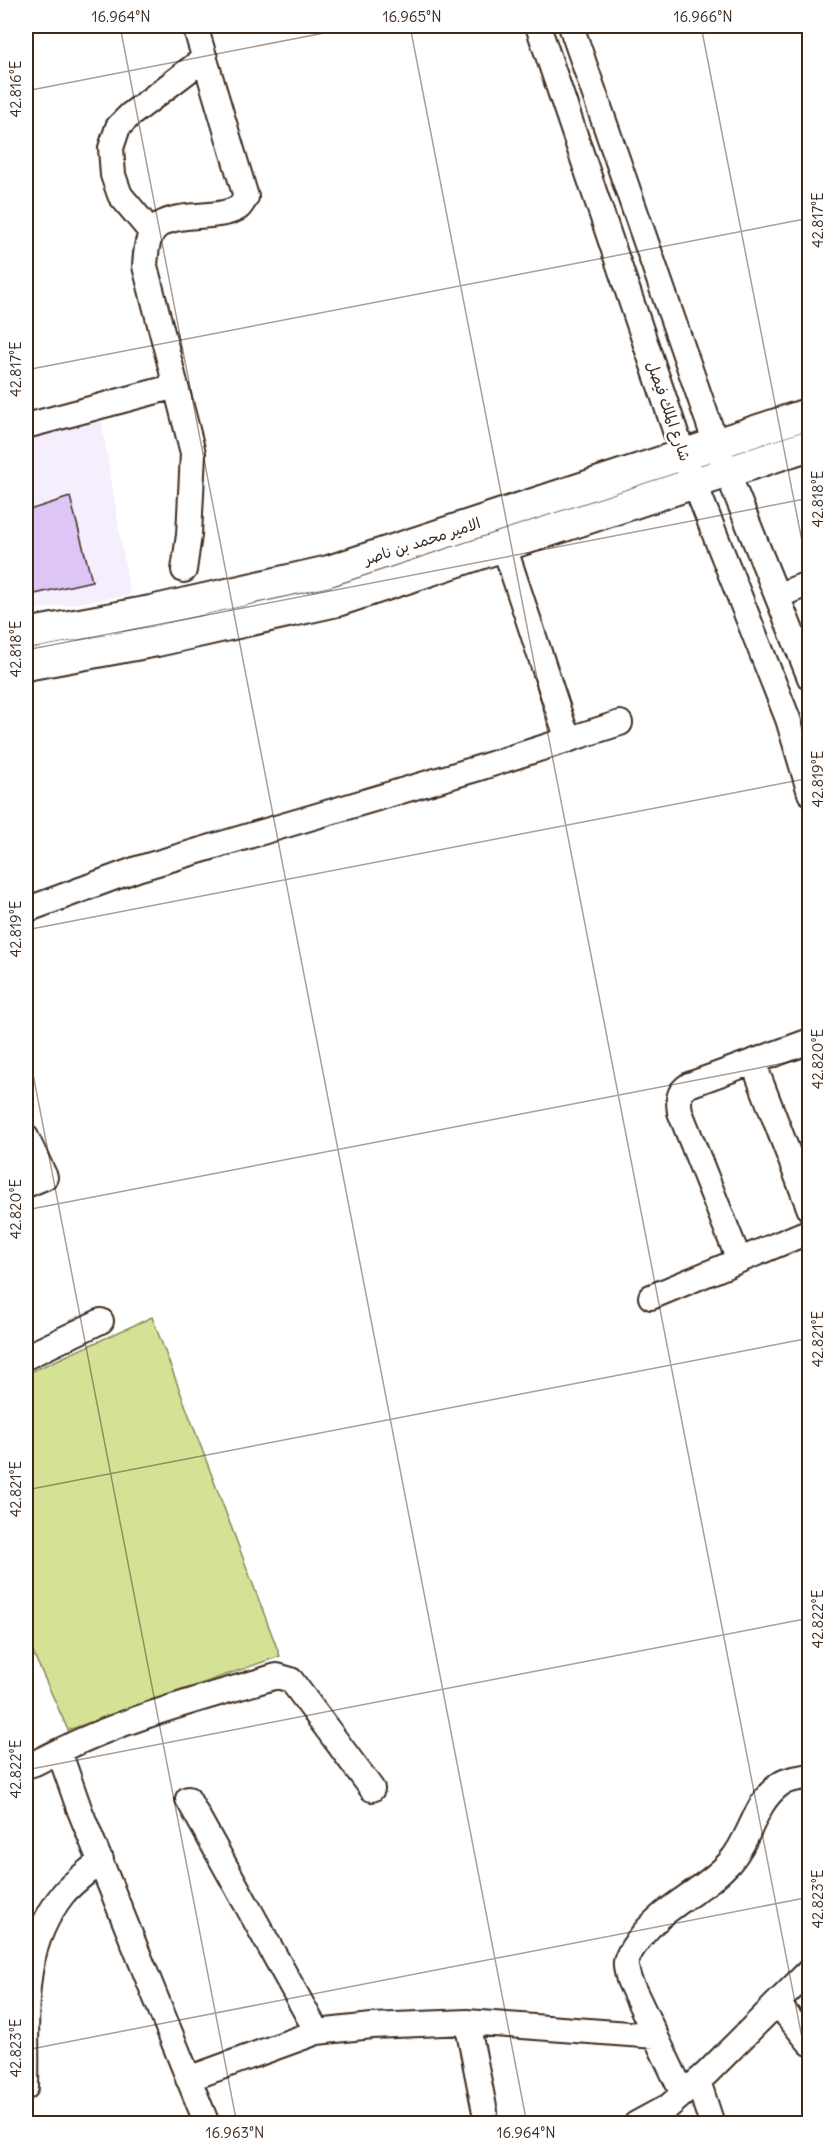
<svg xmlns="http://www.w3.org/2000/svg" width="835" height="2149" font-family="Delius,'Playpen Sans Arabic',sans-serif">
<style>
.built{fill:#f5eefc}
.green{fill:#d5e295;stroke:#88865a;stroke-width:1.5}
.building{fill:#ddc5f5;stroke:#3b2a1e;stroke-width:1.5}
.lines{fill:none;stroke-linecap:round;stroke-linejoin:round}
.minor-casing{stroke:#3b2a1e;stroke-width:28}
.major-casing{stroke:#3b2a1e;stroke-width:34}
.minor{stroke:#fff;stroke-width:24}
.major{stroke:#fff;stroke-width:30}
.ticks{fill:none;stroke:#3b2a1e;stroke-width:1.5;stroke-opacity:0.45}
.labels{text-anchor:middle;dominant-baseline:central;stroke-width:5;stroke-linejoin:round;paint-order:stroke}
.street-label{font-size:15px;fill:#3b2a1e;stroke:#fff}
.neatline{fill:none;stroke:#3b2a1e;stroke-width:2}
.ticks-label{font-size:15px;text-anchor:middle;fill:#3b2a1e}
</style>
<rect width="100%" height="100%" fill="#fff"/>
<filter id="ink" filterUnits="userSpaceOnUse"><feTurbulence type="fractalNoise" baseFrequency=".0167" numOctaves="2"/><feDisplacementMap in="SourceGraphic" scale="12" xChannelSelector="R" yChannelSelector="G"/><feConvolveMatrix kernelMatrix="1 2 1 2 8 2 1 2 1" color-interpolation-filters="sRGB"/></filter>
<g filter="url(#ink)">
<path class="built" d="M101,418L130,595L26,611V431Z"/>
<path class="green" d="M152,1317L280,1656L68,1730L26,1637V1374Z"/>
<path class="building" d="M70,497L92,581L26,596V511Z"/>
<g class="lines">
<defs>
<path id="minor" d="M538,26L683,454L788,719L810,793
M571,26L716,444L810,678
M152,233L120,195L113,175L111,148L118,127L130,115L205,58
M26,426L176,386
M504,546L568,740
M184,570L189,535L193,453L145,266C146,255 146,244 151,234C166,208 215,222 238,208C241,206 244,200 246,197L195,26
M777,596L810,583
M26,910L137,869L479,768L620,723
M753,1062L810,1210
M26,1137L45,1177L26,1185
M739,1260L680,1112C678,1099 678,1092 689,1085L810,1041
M651,1297L810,1231
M26,1357L101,1321
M59,1751C128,1717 204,1698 277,1676L291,1680L372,1789
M26,1766L35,1763L59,1751L80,1811L207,2124
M188,1799L317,2032
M777,2003L810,2043
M467,2022L485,2112
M188,2079L317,2032L372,2026L467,2022L656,2036
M698,2081L712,2124
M26,2087C28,2017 17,1953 63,1894C73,1882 89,1871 101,1860
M683,2094L629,1980C628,1975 625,1967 626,1962C628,1955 633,1947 637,1942C664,1904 702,1893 730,1862C751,1838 754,1804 779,1785C786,1779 801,1778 810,1776
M636,2124L669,2106L706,2074L810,1970"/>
<path id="major" d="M26,634L151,611L329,571L810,413
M26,665L157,641L337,601L810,445"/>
</defs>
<use href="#minor" class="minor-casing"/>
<use href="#major" class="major-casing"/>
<use href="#minor" class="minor"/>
<use href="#major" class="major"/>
</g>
</g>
<path class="ticks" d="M120,26L527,2124M410,26L810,2079M701,26L810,582M26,91L360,26M26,370L810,218M26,650L810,498M26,930L810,778M26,1038L237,2124M26,1210L810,1058M26,1490L810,1338M26,1770L810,1618M26,2050L810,1897"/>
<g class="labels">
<g class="street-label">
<text transform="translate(669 411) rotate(71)">شارع الملك فيصل</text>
<text transform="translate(422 541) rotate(-18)">الامير محمد بن ناصر</text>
</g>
</g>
<rect width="835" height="2149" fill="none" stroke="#fff" stroke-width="66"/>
<rect x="33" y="33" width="769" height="2083" class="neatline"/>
<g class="ticks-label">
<text x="121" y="22">16.964°N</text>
<text x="412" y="22">16.965°N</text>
<text x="703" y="22">16.966°N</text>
<text transform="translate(16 89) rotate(-90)" y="5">42.816°E</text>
<text transform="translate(818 220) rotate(-90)" y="5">42.817°E</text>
<text transform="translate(16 369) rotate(-90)" y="5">42.817°E</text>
<text transform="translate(818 499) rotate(-90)" y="5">42.818°E</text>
<text transform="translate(16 649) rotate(-90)" y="5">42.818°E</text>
<text transform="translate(818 779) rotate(-90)" y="5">42.819°E</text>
<text transform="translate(16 929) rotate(-90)" y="5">42.819°E</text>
<text transform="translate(818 1059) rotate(-90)" y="5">42.820°E</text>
<text transform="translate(16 1209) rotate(-90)" y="5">42.820°E</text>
<text transform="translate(818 1339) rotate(-90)" y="5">42.821°E</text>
<text transform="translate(16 1489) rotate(-90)" y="5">42.821°E</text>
<text transform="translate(818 1619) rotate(-90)" y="5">42.822°E</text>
<text transform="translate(16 1769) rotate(-90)" y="5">42.822°E</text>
<text transform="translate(818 1899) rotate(-90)" y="5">42.823°E</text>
<text transform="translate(16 2048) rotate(-90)" y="5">42.823°E</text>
<text x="235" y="2138">16.963°N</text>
<text x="526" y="2138">16.964°N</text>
</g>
</svg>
